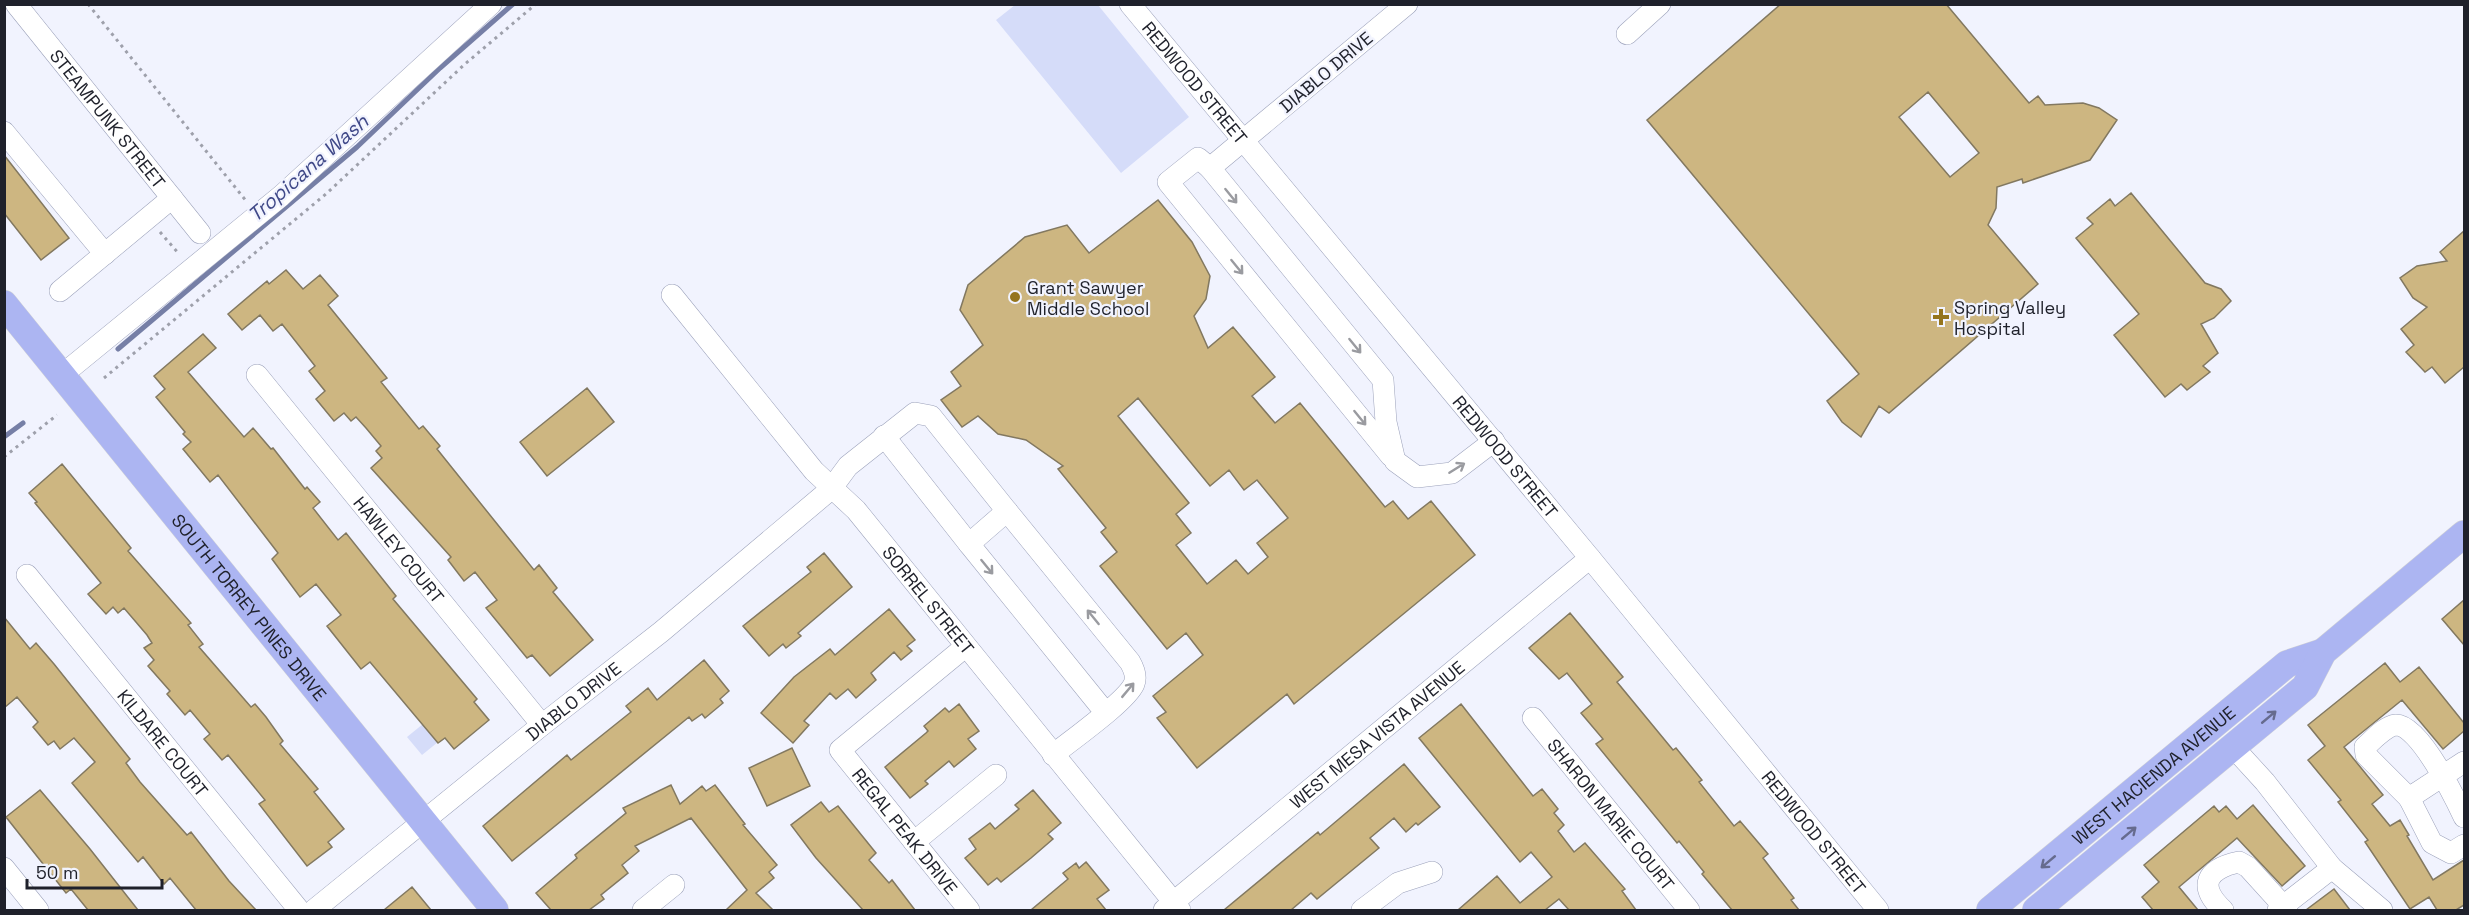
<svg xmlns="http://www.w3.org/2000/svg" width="2469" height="915" font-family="'Space Grotesk',sans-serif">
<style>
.green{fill:#d5dcf9}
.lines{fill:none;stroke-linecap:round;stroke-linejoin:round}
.stream{stroke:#767fa6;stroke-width:5}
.building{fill:#cdb681;stroke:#827860;stroke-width:1.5;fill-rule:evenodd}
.minor-casing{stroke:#9ca2bb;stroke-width:22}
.major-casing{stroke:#d2d3d5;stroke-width:28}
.path{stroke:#9ea0ab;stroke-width:3;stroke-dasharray:3 4.5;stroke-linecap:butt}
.minor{stroke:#fff;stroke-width:21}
.major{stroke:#acb5f2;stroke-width:27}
.oneway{stroke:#9a9ba0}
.oneway2{stroke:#666b8e}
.poi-dot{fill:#95751d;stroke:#f1f3fe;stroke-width:2}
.labels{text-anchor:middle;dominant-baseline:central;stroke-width:4.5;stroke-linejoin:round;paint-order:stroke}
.street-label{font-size:18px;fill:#1f212b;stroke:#f1f3fe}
.poi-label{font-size:18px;fill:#1f212b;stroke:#f1f3fe;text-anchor:start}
.water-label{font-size:20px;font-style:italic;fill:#404988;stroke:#f1f3fe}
</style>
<rect width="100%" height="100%" fill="#f1f3fe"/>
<path class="green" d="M1015,5H1098L1189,117L1121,173L996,20Z
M423,724L438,742L422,755L407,737Z"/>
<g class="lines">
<path class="stream" d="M118,349L357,147L440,68L513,4
M4,437L23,423"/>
</g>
<path class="building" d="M1781,4H1946L2029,103L2038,96L2045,105L2083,103L2099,108L2117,120L2090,160L2023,183L2022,179L1997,187L1996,208L1988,225L2038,284L1889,413L1879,406L1861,437L1842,422L1827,401L1859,374L1647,120ZM1928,92L1979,153L1950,177L1899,117Z
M4,155L69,238L41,260L4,213Z
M2131,193L2205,283L2221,289L2231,301L2214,318L2201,324L2218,353L2203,366L2210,372L2187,390L2181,384L2165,397L2114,335L2139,314L2076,238L2093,224L2087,218L2110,199L2115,206Z
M1158,200L1192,242L1210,276L1206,299L1194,316L1208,348L1233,327L1275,377L1252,396L1275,423L1300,403L1385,507L1393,501L1408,519L1431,501L1475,555L1294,704L1287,694L1197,768L1157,718L1166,712L1153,696L1203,655L1186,633L1167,649L1100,566L1117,552L1101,532L1106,528L1058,469L1063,466L1026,440L998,434L978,416L962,427L941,400L961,386L951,372L983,345L960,310L968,285L1025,237L1067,225L1089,253ZM1138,398L1210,486L1229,470L1244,490L1257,480L1288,518L1257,543L1268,557L1248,574L1236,560L1207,584L1176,545L1191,533L1176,514L1189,503L1118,416Z
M2464,231V367L2445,383L2432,367L2425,372L2406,352L2414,345L2401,329L2427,307L2413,298L2400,278L2417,266L2447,261L2440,252Z
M286,270L303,289L320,275L338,296L328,305L387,378L381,382L419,429L423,426L440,446L437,449L534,570L539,565L557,588L553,592L593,640L550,676L532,655L527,658L486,608L497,600L475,572L464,581L448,560L451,557L371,468L382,458L376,451L381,446L366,428L356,417L351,421L344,413L334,421L316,399L325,391L309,371L315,366L282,324L273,331L260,315L242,330L228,314L267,281L269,284Z
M203,334L216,348L188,372L244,437L253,428L271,449L273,448L305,489L307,487L320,502L313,508L338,540L346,533L396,596L393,599L477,699L474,702L489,720L454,749L445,738L438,743L370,662L361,669L327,626L341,615L316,584L300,597L272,559L278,553L218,475L210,482L183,449L191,442L183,434L185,432L156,397L165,389L154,376Z
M587,388L614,422L547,476L520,442Z
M62,464L131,548L128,551L191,623L188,625L203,644L199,647L251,707L255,704L266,717L283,741L280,744L318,789L314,792L344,829L328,842L332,847L307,866L259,804L265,800L228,755L222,760L204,739L210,734L190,710L185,715L167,694L170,691L148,666L154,660L144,648L152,643L147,635L124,608L118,613L113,607L106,614L88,594L101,583L35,503L37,502L29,493Z
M824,553L852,587L798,633L801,636L786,648L783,644L769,656L743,626L811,572L807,567Z
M2464,600V645L2442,619Z
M889,609L915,640L907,646L912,651L901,660L894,652L871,673L876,680L856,698L848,689L836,699L830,693L804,721L809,725L793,743L761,713L794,677L830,649L835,655Z
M1570,613L1623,677L1617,682L1673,750L1676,748L1702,780L1699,782L1734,826L1740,821L1768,854L1763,858L1794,898L1791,900L1799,910H1732L1702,874L1704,872L1679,841L1677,843L1596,744L1603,739L1581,713L1592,704L1567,673L1559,679L1529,648Z
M4,617L30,649L36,643L54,664L130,759L126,763L140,782L187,835L191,832L229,881L256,910H196L170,878L164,884L143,857L138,862L72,783L95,762L74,738L60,749L54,741L48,745L33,727L38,722L17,697L4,708Z
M704,660L729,691L720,699L723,703L705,718L702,714L692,721L689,717L512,861L483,826L567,755L571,760L631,712L626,706L648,688L657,700Z
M2385,663L2400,682L2419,667L2464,723V731L2443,749L2402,700L2344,747L2383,795L2372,804L2390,826L2400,820L2409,835L2407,836L2433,880L2464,860V905L2456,910H2437L2429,897L2410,909L2365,842L2368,840L2338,802L2341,800L2308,760L2325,746L2308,725Z
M959,704L979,731L968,739L976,749L954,767L949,761L925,781L928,784L910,798L885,767L926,733L928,731L924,726L945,708L949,712Z
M1461,704L1533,796L1542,789L1558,809L1554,813L1564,825L1558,831L1574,852L1585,843L1625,889L1622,891L1636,910H1569L1559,899L1545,910H1458L1497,876L1520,903L1552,877L1531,852L1520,862L1419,738Z
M792,748L810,786L767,806L749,768Z
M1404,764L1440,807L1418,825L1416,823L1406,832L1394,818L1370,838L1379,848L1317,899L1311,893L1291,910H1224L1318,832L1320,835Z
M671,785L680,804L702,786L706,791L715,785L745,824L743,825L777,865L769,872L774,878L756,893L773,910H726L747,890L691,818L635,846L639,851L622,865L628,873L601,895L604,899L589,910H551L536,893L577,858L575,855L626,813L623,808Z
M40,790L90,849L138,910H88L71,889L66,893L6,817Z
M1033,790L1061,823L1048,834L1053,839L1031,858L1001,882L997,878L988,885L965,858L976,849L969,839L990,823L995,829L1019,809L1015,805Z
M821,802L829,812L838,806L876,853L869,860L889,883L892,880L915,910H863L816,858L791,825Z
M2253,805L2305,866L2282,886L2237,838L2179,887L2198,910H2153L2142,897L2159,882L2144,865L2214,806L2219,812L2226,806L2237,819Z
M1086,862L1109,890L1097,899L1106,910H1031L1068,879L1063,873L1076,863L1079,868Z
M412,887L431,910H384Z
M2334,889L2350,910H2306Z"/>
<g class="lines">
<defs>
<g id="minor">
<path id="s1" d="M16,4L200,233"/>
<path id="s2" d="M1130,4L1590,558L1878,910"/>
<path d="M1407,4L1210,168L1383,380L1386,422L1395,461L1417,477L1452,473L1494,441"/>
<path d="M1627,34L1660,4"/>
<path d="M4,132L105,254"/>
<path d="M1210,168L1198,158L1168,182L1391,456"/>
<path d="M60,291L172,198"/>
<path id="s3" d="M672,295L814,471L856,510L1180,910"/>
<path d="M62,375L281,196L491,4"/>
<path id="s4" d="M257,375L542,725"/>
<path d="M884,436L969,544"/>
<path id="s5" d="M27,575L299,910"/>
<path id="s6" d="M965,647L840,750L969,910"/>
<path id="s7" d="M1533,718L1689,910"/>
<path d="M2233,747L2265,782L2332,868L2382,910"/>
<path d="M1053,755C1070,741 1126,702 1134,684C1137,677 1134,669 1130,662L1007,511L969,544L1105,712"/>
<path d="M2464,762L2409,798L2366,755L2365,747C2373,740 2385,726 2396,725C2419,724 2455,798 2464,817"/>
<path d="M2409,798L2432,843L2451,853L2464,845"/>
<path d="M914,842L996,775"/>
<path d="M4,868L38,910"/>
<path id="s8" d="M314,910L542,725L661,632L831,489L848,466L915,413L931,416L1007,511"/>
<path d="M643,910L674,885"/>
<path id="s9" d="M1164,910L1590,558"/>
<path d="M1362,910L1398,883L1432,872"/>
<path d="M2223,910C2198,887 2205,869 2239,862L2248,867L2287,910"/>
<path d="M2278,910L2332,868"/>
</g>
<g id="major">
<path id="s10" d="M4,304L495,910"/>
<path id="s11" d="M1990,910L2287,664L2323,652"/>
<path d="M2036,910L2305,687L2323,652L2464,534"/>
</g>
</defs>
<use href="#minor" class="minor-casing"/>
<use href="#major" class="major-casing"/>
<path class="path" d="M88,4L247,202
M160,232L179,254
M104,378L326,194L465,64L536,4
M4,457L57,415"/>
<use href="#minor" class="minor"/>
<use href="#major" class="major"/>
</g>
<defs><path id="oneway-shaft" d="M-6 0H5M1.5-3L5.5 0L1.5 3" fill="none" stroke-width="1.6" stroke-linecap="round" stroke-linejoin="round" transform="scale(1.5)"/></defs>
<g class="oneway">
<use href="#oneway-shaft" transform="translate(1231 196) rotate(51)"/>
<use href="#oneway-shaft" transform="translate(1237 267) rotate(51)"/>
<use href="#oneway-shaft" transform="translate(1355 346) rotate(51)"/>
<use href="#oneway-shaft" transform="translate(1360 418) rotate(51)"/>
<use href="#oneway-shaft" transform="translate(1457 468) rotate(-32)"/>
<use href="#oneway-shaft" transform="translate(987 567) rotate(51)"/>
<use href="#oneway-shaft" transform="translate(1093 617) rotate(-129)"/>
<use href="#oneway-shaft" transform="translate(1128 690) rotate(-50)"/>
</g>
<g class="oneway2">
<use href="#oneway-shaft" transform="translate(2269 717) rotate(-40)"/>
<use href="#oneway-shaft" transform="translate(2129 833) rotate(-40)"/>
<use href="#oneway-shaft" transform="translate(2048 862) rotate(140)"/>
</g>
<g class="poi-dot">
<circle cx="1015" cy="297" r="6"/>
<path d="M1938 308h6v6h6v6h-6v6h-6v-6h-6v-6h6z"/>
</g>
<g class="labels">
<g class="street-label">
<text transform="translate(1326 72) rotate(-40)">DIABLO DRIVE</text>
<text stroke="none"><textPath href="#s2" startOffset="102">REDWOOD STREET</textPath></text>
<text stroke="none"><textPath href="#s1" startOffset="147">STEAMPUNK STREET</textPath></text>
<text stroke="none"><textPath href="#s2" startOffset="588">REDWOOD STREET</textPath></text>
<text stroke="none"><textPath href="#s4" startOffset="225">HAWLEY COURT</textPath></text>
<text stroke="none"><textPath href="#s3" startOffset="399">SORREL STREET</textPath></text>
<text stroke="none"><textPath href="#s10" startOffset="390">SOUTH TORREY PINES DRIVE</textPath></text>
<text stroke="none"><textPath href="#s8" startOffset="333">DIABLO DRIVE</textPath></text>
<text stroke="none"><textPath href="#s9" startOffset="276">WEST MESA VISTA AVENUE</textPath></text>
<text stroke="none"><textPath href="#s5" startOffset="216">KILDARE COURT</textPath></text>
<text stroke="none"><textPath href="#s11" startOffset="212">WEST HACIENDA AVENUE</textPath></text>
<text stroke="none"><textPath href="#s7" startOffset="124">SHARON MARIE COURT</textPath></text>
<text stroke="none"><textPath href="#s6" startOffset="266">REGAL PEAK DRIVE</textPath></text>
<text stroke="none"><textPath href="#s2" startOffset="1074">REDWOOD STREET</textPath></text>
</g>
<g class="poi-label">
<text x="1027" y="287">Grant Sawyer<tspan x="1027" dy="21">Middle School</tspan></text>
<text x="1954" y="307">Spring Valley<tspan x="1954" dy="21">Hospital</tspan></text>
</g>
<g class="water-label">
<text transform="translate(308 168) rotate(-41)">Tropicana Wash</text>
</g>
</g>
<rect width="2469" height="915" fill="none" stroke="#1f212b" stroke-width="12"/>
<path d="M27 879v9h135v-9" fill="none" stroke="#1f212b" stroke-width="3"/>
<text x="36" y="879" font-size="18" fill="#1f212b" stroke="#f1f3fe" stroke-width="4.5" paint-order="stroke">50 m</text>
</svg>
